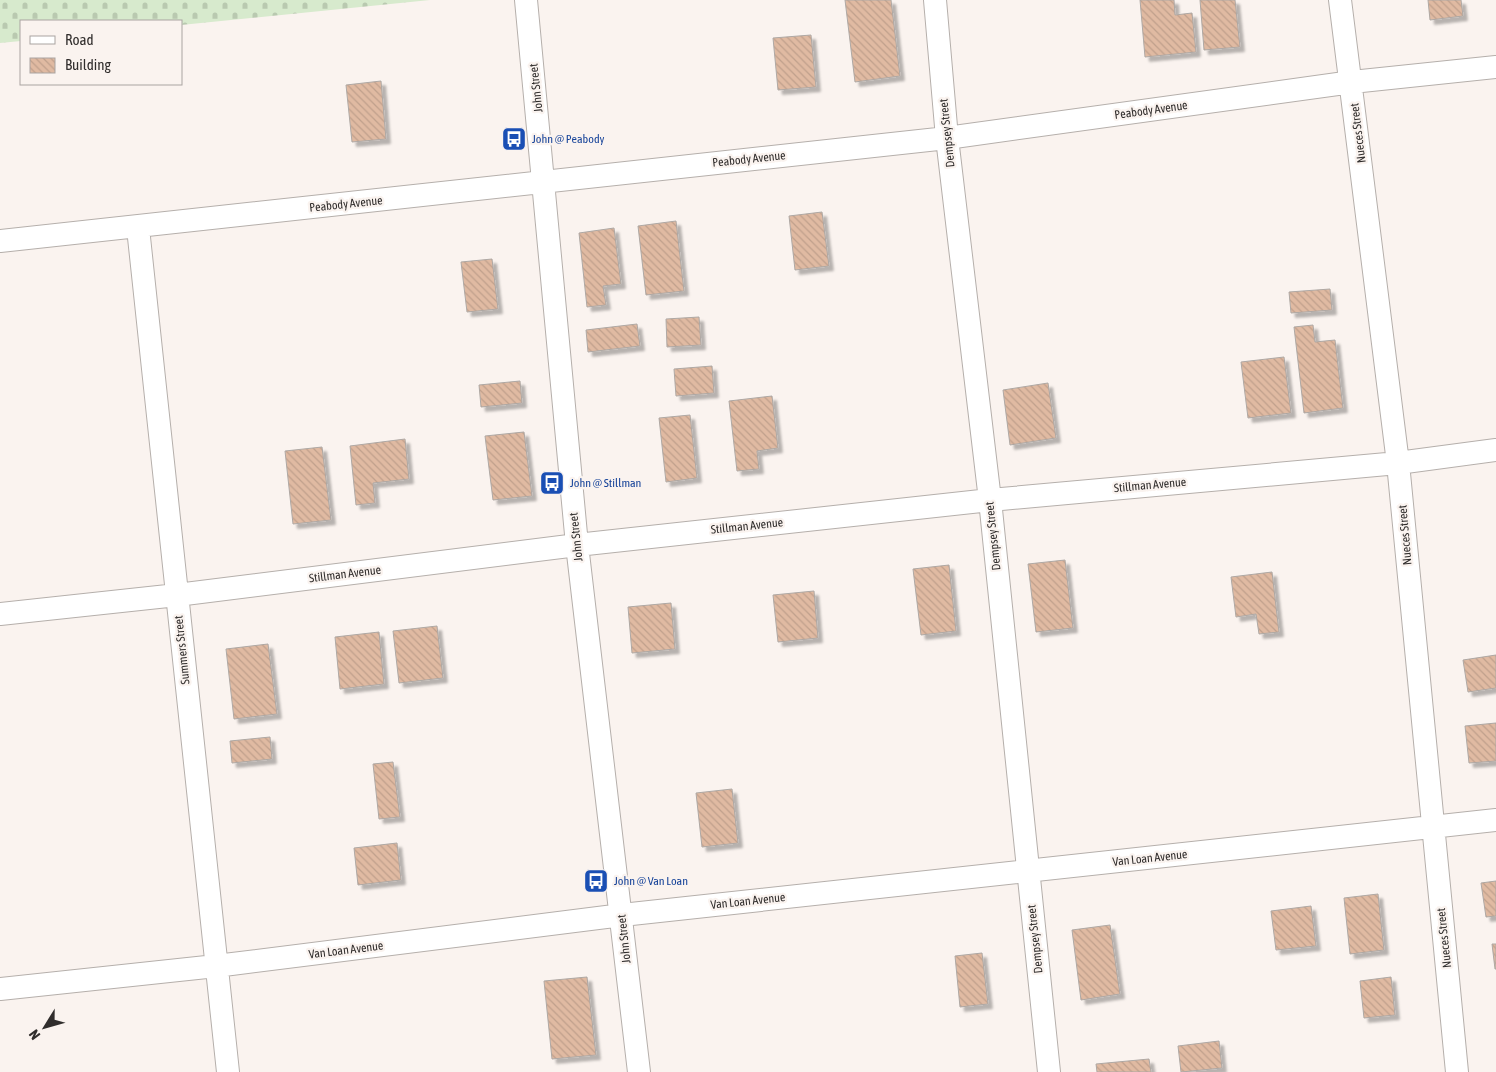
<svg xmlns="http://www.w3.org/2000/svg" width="1496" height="1072" font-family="'Asap Condensed',sans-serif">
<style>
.cemetery{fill:url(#cemetery-stones)}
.building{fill:url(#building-back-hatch);stroke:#aea8a4;filter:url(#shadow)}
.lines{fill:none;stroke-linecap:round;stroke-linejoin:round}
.minor-casing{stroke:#b5afab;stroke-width:24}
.minor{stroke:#fff;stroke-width:22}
.labels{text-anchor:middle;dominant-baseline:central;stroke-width:4.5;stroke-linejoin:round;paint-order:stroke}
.street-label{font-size:12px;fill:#302d2c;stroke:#faf3ef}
.transit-label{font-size:12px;fill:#164399;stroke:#faf3ef;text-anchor:start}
</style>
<defs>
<pattern id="cemetery-stones" width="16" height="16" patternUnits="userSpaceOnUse" patternTransform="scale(1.25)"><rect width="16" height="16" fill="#d7eacd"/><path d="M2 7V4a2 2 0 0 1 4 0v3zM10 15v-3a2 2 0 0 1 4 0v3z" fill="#b9c9b0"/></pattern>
<pattern id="building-back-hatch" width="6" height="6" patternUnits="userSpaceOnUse" patternTransform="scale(1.25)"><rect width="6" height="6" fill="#e0baa2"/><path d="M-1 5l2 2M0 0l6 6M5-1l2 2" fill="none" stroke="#c0a08c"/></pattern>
<filter id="shadow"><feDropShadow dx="4.5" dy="4.5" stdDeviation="1" flood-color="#0004"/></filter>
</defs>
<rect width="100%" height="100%" fill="#faf3ef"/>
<path class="cemetery" d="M0,0H430L181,25V21H21V41L0,43Z"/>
<path class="building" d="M845,0H891L900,76L855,82Z
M1140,0H1174L1175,15L1192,13L1196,52L1145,57Z
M1200,0H1235L1240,47L1204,50Z
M1428,0H1461L1463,16L1430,20Z
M811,35L816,87L778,90L773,38Z
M381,81L386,139L352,142L346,85Z
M822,212L829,266L795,270L789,216Z
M676,221L684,291L646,295L638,226Z
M614,228L621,284L603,286L606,305L587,307L579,233Z
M492,259L498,309L467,312L461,262Z
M1330,289L1332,310L1291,313L1289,292Z
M699,317L701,345L667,347L666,319Z
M637,324L640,346L588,352L586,330Z
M1313,325L1315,342L1335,340L1343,408L1304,413L1294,327Z
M1284,357L1291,413L1248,418L1241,362Z
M712,366L714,393L676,396L674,369Z
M520,381L522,403L481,407L479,385Z
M1048,383L1056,438L1010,445L1003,390Z
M772,396L778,448L757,451L759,469L737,471L729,401Z
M690,415L697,478L666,482L659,418Z
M524,432L532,496L493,500L485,436Z
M405,439L409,479L373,483L375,503L356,505L350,446Z
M322,447L331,520L293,524L285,451Z
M1065,560L1073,628L1036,632L1028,564Z
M949,565L956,631L921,635L913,569Z
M1272,572L1279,632L1259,634L1256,614L1236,617L1231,577Z
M814,591L818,638L778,642L773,595Z
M671,603L675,649L632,653L628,607Z
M437,626L443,678L399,683L393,631Z
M379,632L384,684L340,689L335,637Z
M268,644L277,714L234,719L226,649Z
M1496,655V688L1468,692L1463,660Z
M1496,723V761L1469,763L1465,726Z
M270,737L272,759L232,763L230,741Z
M393,762L400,817L379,819L373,764Z
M732,789L738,843L702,847L696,793Z
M397,843L401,880L358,885L354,848Z
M1496,881V916L1486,917L1481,883Z
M1378,894L1384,950L1350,954L1344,898Z
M1311,906L1316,946L1276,950L1271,911Z
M1110,925L1120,994L1081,1000L1072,930Z
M1492,944H1496V969H1495Z
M982,953L988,1004L960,1007L955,956Z
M587,977L596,1055L552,1059L544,981Z
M1391,977L1395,1015L1364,1018L1360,981Z
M1219,1041L1222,1068L1181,1072L1178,1046Z
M1149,1059L1151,1072H1097L1096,1064Z"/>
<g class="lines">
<defs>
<path id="minor" d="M526,0L577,545L639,1072
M935,0L947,138L990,500L1049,1072
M1340,0L1398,463L1457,1072
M138,228L228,1072
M0,241L947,138L1352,82L1496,67
M0,614L177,595L577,545L990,500L1398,463L1496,450
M0,989L216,966L622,915L1496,820"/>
</defs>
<use href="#minor" class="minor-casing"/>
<use href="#minor" class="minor"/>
</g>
<defs>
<symbol id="bus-square" viewBox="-11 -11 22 22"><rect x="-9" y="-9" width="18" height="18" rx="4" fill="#1a4fb4" stroke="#faf3ef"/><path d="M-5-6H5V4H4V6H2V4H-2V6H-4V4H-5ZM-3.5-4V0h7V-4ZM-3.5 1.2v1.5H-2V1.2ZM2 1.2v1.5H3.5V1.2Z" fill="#fff"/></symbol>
</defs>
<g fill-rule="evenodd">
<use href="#bus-square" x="500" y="125" width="28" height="28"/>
<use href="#bus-square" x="538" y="469" width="28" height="28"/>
<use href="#bus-square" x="582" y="867" width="28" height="28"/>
</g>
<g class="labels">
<g class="street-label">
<text transform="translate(536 88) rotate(-96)">John Street</text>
<text transform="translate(1151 110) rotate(-8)">Peabody Avenue</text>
<text transform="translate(947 133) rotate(-96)">Dempsey Street</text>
<text transform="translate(1358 133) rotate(-97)">Nueces Street</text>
<text transform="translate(749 159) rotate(-6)">Peabody Avenue</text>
<text transform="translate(346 204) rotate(-6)">Peabody Avenue</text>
<text transform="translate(1150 485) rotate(-5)">Stillman Avenue</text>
<text transform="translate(747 526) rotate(-6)">Stillman Avenue</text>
<text transform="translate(1405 535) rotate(-95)">Nueces Street</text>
<text transform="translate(993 536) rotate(-96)">Dempsey Street</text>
<text transform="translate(576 537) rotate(-96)">John Street</text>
<text transform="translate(345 574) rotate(-7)">Stillman Avenue</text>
<text transform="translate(182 650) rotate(-96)">Summers Street</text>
<text transform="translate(1150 858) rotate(-6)">Van Loan Avenue</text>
<text transform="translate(748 901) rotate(-6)">Van Loan Avenue</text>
<text transform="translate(1444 938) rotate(-96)">Nueces Street</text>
<text transform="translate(624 939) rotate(-96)">John Street</text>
<text transform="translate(1035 939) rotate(-96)">Dempsey Street</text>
<text transform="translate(346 950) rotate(-7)">Van Loan Avenue</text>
</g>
<g class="transit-label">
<text x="532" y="139">John @ Peabody</text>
<text x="570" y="483">John @ Stillman</text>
<text x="614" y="881">John @ Van Loan</text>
</g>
</g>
<rect x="20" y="20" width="162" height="65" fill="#faf3ef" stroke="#a9a4a1"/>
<rect x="30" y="36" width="25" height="8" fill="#ffffff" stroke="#a9a4a1"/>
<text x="65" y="45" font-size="15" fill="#302d2c">Road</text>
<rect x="30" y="58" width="25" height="15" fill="url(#building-back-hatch)" stroke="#a9a4a1"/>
<text x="65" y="70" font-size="15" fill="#302d2c">Building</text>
<g transform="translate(45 1027) rotate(233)" stroke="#faf3ef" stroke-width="4" paint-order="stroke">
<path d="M0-4L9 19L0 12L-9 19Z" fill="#302d2c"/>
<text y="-8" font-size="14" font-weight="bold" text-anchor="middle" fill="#302d2c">N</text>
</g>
</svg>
